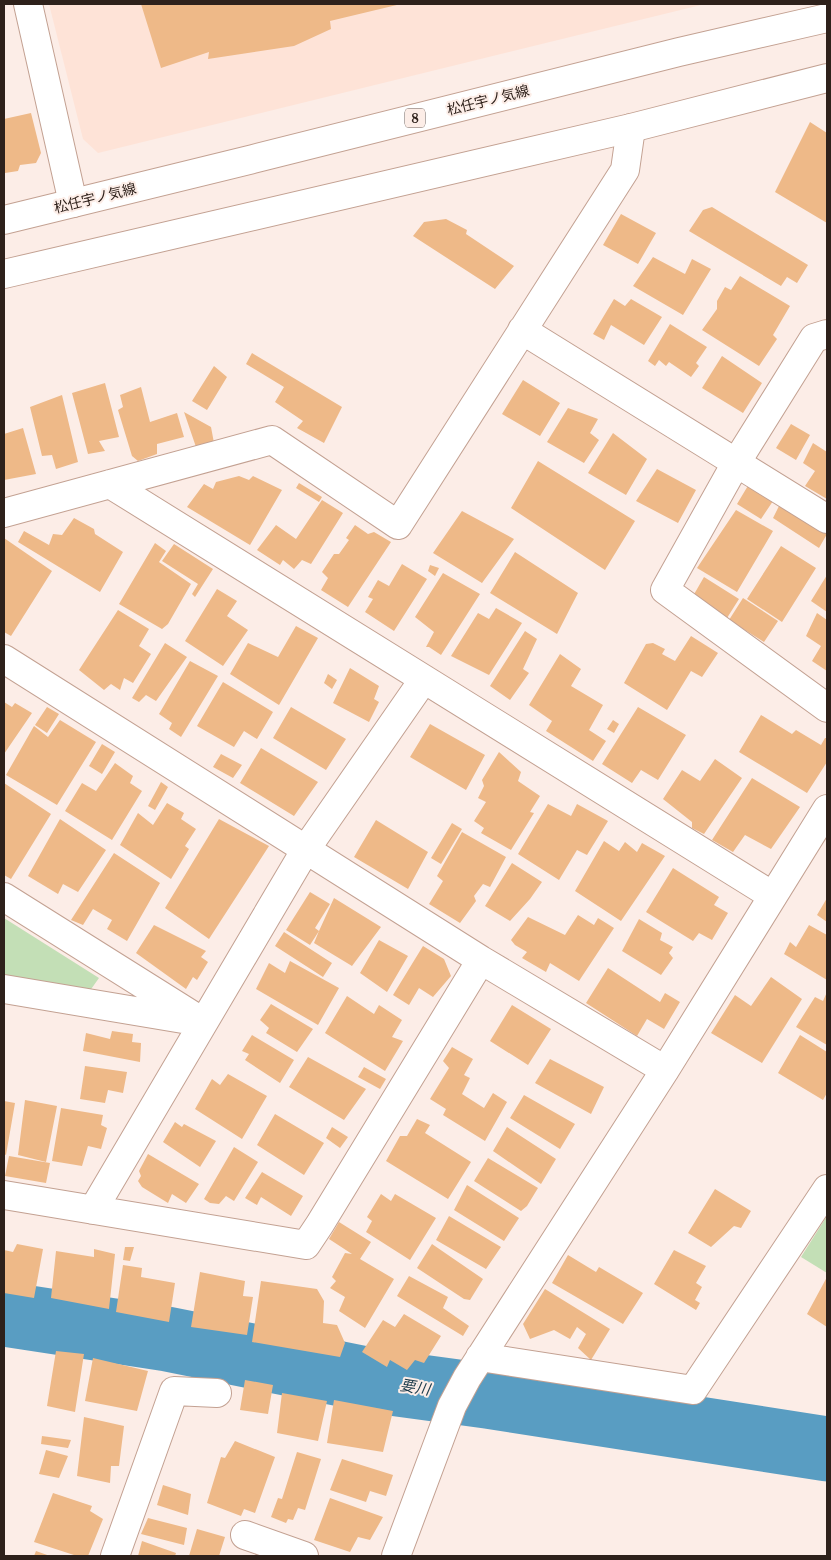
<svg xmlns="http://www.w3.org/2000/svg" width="831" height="1560" font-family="'Libre Baskerville','Noto Sans JP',serif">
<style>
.built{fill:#fee3d7}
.green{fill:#c3dfb6}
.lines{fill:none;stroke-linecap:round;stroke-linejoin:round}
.river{stroke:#599dc2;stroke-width:65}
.building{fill:#eeb988}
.minor-casing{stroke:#c3a192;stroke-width:30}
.major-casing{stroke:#c3a192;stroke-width:30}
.minor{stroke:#fff;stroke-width:28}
.major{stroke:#fff;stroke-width:28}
.labels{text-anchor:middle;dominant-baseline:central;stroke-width:4;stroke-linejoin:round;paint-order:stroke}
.shield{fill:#fcede7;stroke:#6c5e58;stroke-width:1}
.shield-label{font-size:12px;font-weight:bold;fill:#2e211b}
.street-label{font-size:14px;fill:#2e211b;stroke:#fcede7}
.water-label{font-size:15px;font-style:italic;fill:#193849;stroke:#fcede7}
</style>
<rect width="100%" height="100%" fill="#fcede7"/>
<path class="built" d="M49,4H705L98,153L83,139Z"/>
<path class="green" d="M4,918L99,978L89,992L4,976Z
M827,1216V1273L801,1257Z"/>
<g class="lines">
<path class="river" d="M4,1314L167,1339L376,1381L487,1396L827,1449"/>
</g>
<path class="building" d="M141,4H401L330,21L331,29L294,46L208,59L209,52L161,68Z
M31,113L41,153L36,163L20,165L18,171L5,173L4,167V119Z
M810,122L827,133V223L775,192Z
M712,207L808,265L797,283L787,277L781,286L689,231L703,210Z
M621,214L656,233L638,264L603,245Z
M446,219L467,230L466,234L514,266L495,289L413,236L424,222Z
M653,257L685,274L692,259L711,269L683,315L633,286Z
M740,276L790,306L773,335L777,339L759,366L702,330L717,309V301L725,287L731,290Z
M614,299L625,306L631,299L662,317L644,345L611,325L604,340L593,334Z
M670,324L707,347L696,363L699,366L691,377L669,362L666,366L659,360L655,366L648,361Z
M252,353L342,407L324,443L297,428L303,421L275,402L284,387L246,364Z
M722,356L762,383L743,413L702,388Z
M214,366L227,377L207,410L192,401Z
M523,380L560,403L540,436L502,414Z
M105,383L119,437L99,441L105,451L88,454L72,393Z
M141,387L150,422L177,413L184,437L157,444V454L138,461L132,456L118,410L123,407L120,395Z
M62,395L78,462L56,469L52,455L42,456L30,407Z
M568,408L598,419L590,433L599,440L584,463L547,442Z
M184,412L211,427L214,443L196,447Z
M791,424L810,435L796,460L776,448Z
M23,428L36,474L4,480V434Z
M613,433L647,459L626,495L588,473Z
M813,443L827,452V499L805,486L815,471L803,463Z
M538,461L635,521L605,570L511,508Z
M657,469L696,490L678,523L636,501Z
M239,476L249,480L253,476L282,490L250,545L187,507L204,484L213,489L216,482Z
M752,479L777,495L761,519L737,504Z
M299,483L322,497L319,502L296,488Z
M322,500L343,513L311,564L302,560L294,569L283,560L280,565L257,550L276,525L296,539Z
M779,506L789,509L827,526V534L819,548L773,518Z
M736,510L773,531L737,592L697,568Z
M462,511L514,539L482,583L433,553Z
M74,518L94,529L95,534L123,552L100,592L18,542L24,531L49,545L53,534L62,535Z
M355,525L368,534L374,532L391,542L348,607L321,590L328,578L322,572L334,554H339L349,540L346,538Z
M4,538L52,571L11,636L4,632Z
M155,543L166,551L159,562L191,584L168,624L162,629L119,604Z
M174,544L213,569L195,597L192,594L198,584L162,561Z
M781,546L816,568L782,622L747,599Z
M515,552L578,593L557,634L490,593Z
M402,564L427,579L394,631L365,612L373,599L368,597L378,580L389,586Z
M430,565L439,568L435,576L428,571Z
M443,573L480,594L441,655L429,647H426L434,632L415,617Z
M827,575V612L811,601Z
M704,577L739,599L727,618L693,596Z
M217,589L237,601L227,616L248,630L223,666L185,641Z
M743,598L778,621L764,642L729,620Z
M496,608L522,623L489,675L451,656L478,613L489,619Z
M118,610L149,629L139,646L151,654L133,683L124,678L120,690L111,684L104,690L79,670Z
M817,613L827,620V671L812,661L821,646L806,636Z
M296,626L318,638L279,705L230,674L248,643L278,657Z
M525,631L537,639L523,669L529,673L510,700L490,686Z
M691,636L718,653L702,677L691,671L667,710L624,683L646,644L653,643L665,649L662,654L675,661Z
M165,643L187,657L156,701L146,695L139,702L132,698Z
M560,654L581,669L571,686L603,705L589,730L606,741L593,761L546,731L552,721L529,705Z
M190,661L218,676L181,737L169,729L172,723L159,714Z
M350,668L379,686L374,699L379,702L369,722L333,703Z
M328,674L337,680L332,689L324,683Z
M223,682L273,712L257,739L244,731L234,747L197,726Z
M4,702L12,707L15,703L32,713L4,754Z
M47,707L59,714L47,733L35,725Z
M291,707L346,739L326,770L273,738Z
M638,707L686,735L658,780L641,770L632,783L602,764Z
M761,715L792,734L796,730L821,745L825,738H827V762L807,793L739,752Z
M60,720L96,742L57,805L6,775L34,726L48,737Z
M613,720L619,724L614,733L607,729Z
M430,724L485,755L466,790L410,757Z
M102,744L115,752L102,774L89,766Z
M261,748L318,782L294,816L240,783Z
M499,752L521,772L518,781L540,796L530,812L534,813L511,850L481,833L484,828L474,821L486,802L478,798L484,786L482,780Z
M221,754L242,765L233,778L213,767Z
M715,759L742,778L704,834L692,828V822L663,799L682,770L700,781Z
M115,763L133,776L130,783L142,791L112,840L65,811L82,783L96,791Z
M752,778L800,807L771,849L745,835L733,852L712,840Z
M161,782L168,787L155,810L148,806Z
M4,783L51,814L11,879L4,875Z
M167,803L184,813L181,819L196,829L185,846L189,849L171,879L120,845L138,813L153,825Z
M548,804L571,816L577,804L608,821L587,855L577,850L559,880L518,854Z
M60,819L106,850L78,892L63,884L58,894L28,876Z
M219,819L269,846L209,939L165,908Z
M376,820L428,852L408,889L354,857Z
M452,823L462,829L441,864L431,858Z
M462,832L506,857L490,887L483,884L474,896L476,901L460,923L429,904L443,881L437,876Z
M604,841L619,851L625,842L637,852L642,843L665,856L621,921L575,891Z
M114,853L160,883L127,941L107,929L112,920L93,909L83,925L71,920Z
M512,863L542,882L530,899L510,921L485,906Z
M673,868L719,897L714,905L728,913L712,940L699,933L693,941L646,912Z
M310,892L330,904L315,928L319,931L334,898L381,927L352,966L314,943L319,931L310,945L286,930Z
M827,898V922L817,915Z
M578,915L594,925L598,918L614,928L579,981L550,963L546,972L522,958L527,952L515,945L511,940L528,917L565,935Z
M639,919L662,933L660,940L673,947L669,953L673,958L661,975L622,951Z
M154,925L206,951L201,957L208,962L197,980L193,977L186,989L136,953Z
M809,925L827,935V980L784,954L790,942L796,947Z
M284,932L332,963L323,977L275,946Z
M379,940L408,956L387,992L360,973Z
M423,946L444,959L451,976L433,997L419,988L409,1005L393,995Z
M290,961L339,988L318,1025L256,989L269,963L285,973Z
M608,968L660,1002L665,993L680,1002L664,1029L647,1019L637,1036L586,1003Z
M771,977L802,999L762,1063L711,1033L735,995L751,1006Z
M827,992V1045L796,1027L815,997L823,1001Z
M347,996L374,1014L379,1005L402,1020L392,1037L403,1041L385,1071L325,1033Z
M271,1004L313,1029L297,1052L266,1033L269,1028L260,1020Z
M512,1005L551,1029L528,1065L490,1041Z
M112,1031L133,1034L132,1042L141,1043L140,1062L83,1051L86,1033L110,1039Z
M252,1035L294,1060L280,1083L245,1060L249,1054L242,1051Z
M800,1035L827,1052V1093L823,1100L778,1073Z
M452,1047L473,1059L464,1075L470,1078L462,1094L484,1108L493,1093L507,1102L485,1141L443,1115L446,1109L430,1099L449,1068L443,1061Z
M308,1057L366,1089L344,1120L289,1087Z
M550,1059L604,1087L591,1114L535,1083Z
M85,1066L127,1072L123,1093L108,1090L105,1103L80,1099Z
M364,1067L386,1079L380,1089L358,1077Z
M228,1074L267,1096L242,1139L195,1109L212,1079L220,1085Z
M524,1095L575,1124L560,1149L510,1118Z
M25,1100L57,1106L46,1162L18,1155Z
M4,1101L15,1103L6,1155L4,1154Z
M61,1108L103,1115L101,1125L107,1128L101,1149L88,1146L82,1166L52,1161Z
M275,1114L324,1143L304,1175L257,1145Z
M417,1119L430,1125L425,1133L471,1162L448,1199L386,1161L400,1136H407Z
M175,1122L182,1127L184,1124L216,1141L200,1167L163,1142Z
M332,1127L348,1137L340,1148L326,1138Z
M507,1127L556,1159L541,1184L493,1151Z
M234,1147L258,1162L234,1201L226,1196L219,1204L210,1203L204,1199Z
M148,1154L199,1184L186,1203L172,1194L168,1203L142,1187L138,1181L141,1176L139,1171Z
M9,1156L50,1163L46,1183L5,1176Z
M488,1158L538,1188L527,1206L521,1211L474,1181Z
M262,1172L303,1196L291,1216L261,1197L257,1205L245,1198Z
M467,1185L519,1218L504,1241L454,1210Z
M715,1189L751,1211L741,1228L734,1226L711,1247L688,1233Z
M381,1194L391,1201L395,1194L436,1218L410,1260L366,1232L372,1221L367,1217Z
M449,1216L501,1247L486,1269L436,1240Z
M339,1222L371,1242L360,1259L394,1279L365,1328L339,1311L345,1297L330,1288L336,1281L332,1277L345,1253L352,1254L329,1239Z
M17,1244L43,1249L34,1298L4,1293V1250L13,1252Z
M432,1244L483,1279L470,1300L464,1299L417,1268Z
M125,1247H134L130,1261L123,1260Z
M94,1249L115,1254L109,1309L51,1298L56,1251L94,1257Z
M674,1250L706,1266L696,1283L702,1287L695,1300L700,1303L696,1310L654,1284Z
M568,1255L596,1272L599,1267L643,1293L623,1324L552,1283Z
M123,1265L142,1268L141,1277L175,1283L169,1322L116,1312Z
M200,1272L245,1281L243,1296L253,1297L247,1335L191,1327Z
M409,1276L448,1297L443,1308L469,1326L463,1336L397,1296Z
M827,1277V1327L807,1314Z
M261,1281L317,1289L324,1301L323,1323L337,1325L345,1343L340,1357L252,1342Z
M545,1289L610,1329L591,1360L578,1348L586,1334L577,1327L570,1339L554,1330L530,1339L523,1324Z
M404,1314L441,1336L424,1363L415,1360L407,1370L390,1360L387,1367L362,1352L383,1320L395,1327Z
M56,1351L84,1354L75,1412L47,1406Z
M93,1358L148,1371L137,1411L85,1401Z
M245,1380L273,1385L268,1414L240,1410Z
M282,1393L327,1401L318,1441L277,1433Z
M334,1400L393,1411L383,1452L327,1443Z
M84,1417L124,1426L119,1466H111L110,1483L77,1476Z
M42,1436L71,1440L68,1448L41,1444Z
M235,1441L275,1457L255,1513L244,1509L241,1516L207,1503L221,1457L225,1458Z
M46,1450L68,1456L59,1478L39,1474Z
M297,1452L321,1459L305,1510L298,1508L293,1520L288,1519L286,1523L271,1517L278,1498L282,1499Z
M342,1459L393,1475L386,1496L370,1491L366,1502L330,1490Z
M163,1485L191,1494L188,1515L157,1505Z
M53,1493L92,1506L90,1511L103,1519L88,1556H77L34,1542Z
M330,1498L383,1517L370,1540L358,1537L350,1552L314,1540Z
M148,1518L187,1528L184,1545L141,1534Z
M197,1529L225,1537L219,1556H189Z
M142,1541L176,1553L175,1556H138Z
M36,1551L50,1556H34Z"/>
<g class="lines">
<defs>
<path id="minor" d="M28,4L73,203
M522,330L827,519
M827,334L814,338L736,463L665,590L827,708
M110,484L773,896
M4,513L272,440L398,525L625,170L631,128
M4,659L481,960L665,1070
M4,897L203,1022
M4,989L189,1020
M4,1195L306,1245L320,1224L481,960
M93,1210L306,849L424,679
M480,1357L693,1390L827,1189
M245,1535L304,1556
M115,1556L174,1391L217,1393
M396,1556L452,1406L467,1378L665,1070L827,809"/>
<path id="major" d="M4,220L253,159L679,52L827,18
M4,274L631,128L827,78"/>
</defs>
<use href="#minor" class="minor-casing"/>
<use href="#major" class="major-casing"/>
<use href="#minor" class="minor"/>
<use href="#major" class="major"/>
</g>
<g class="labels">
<rect class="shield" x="405" y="108.5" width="20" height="19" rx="4"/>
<g class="shield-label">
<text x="415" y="118">8</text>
</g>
<g class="street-label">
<text transform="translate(488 100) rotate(-14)">松任宇ノ気線</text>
<text transform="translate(95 198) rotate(-14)">松任宇ノ気線</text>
</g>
<g class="water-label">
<text transform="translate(415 1387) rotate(9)">要川</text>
</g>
</g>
<rect width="831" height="1560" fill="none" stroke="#2e211b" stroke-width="10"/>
</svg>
